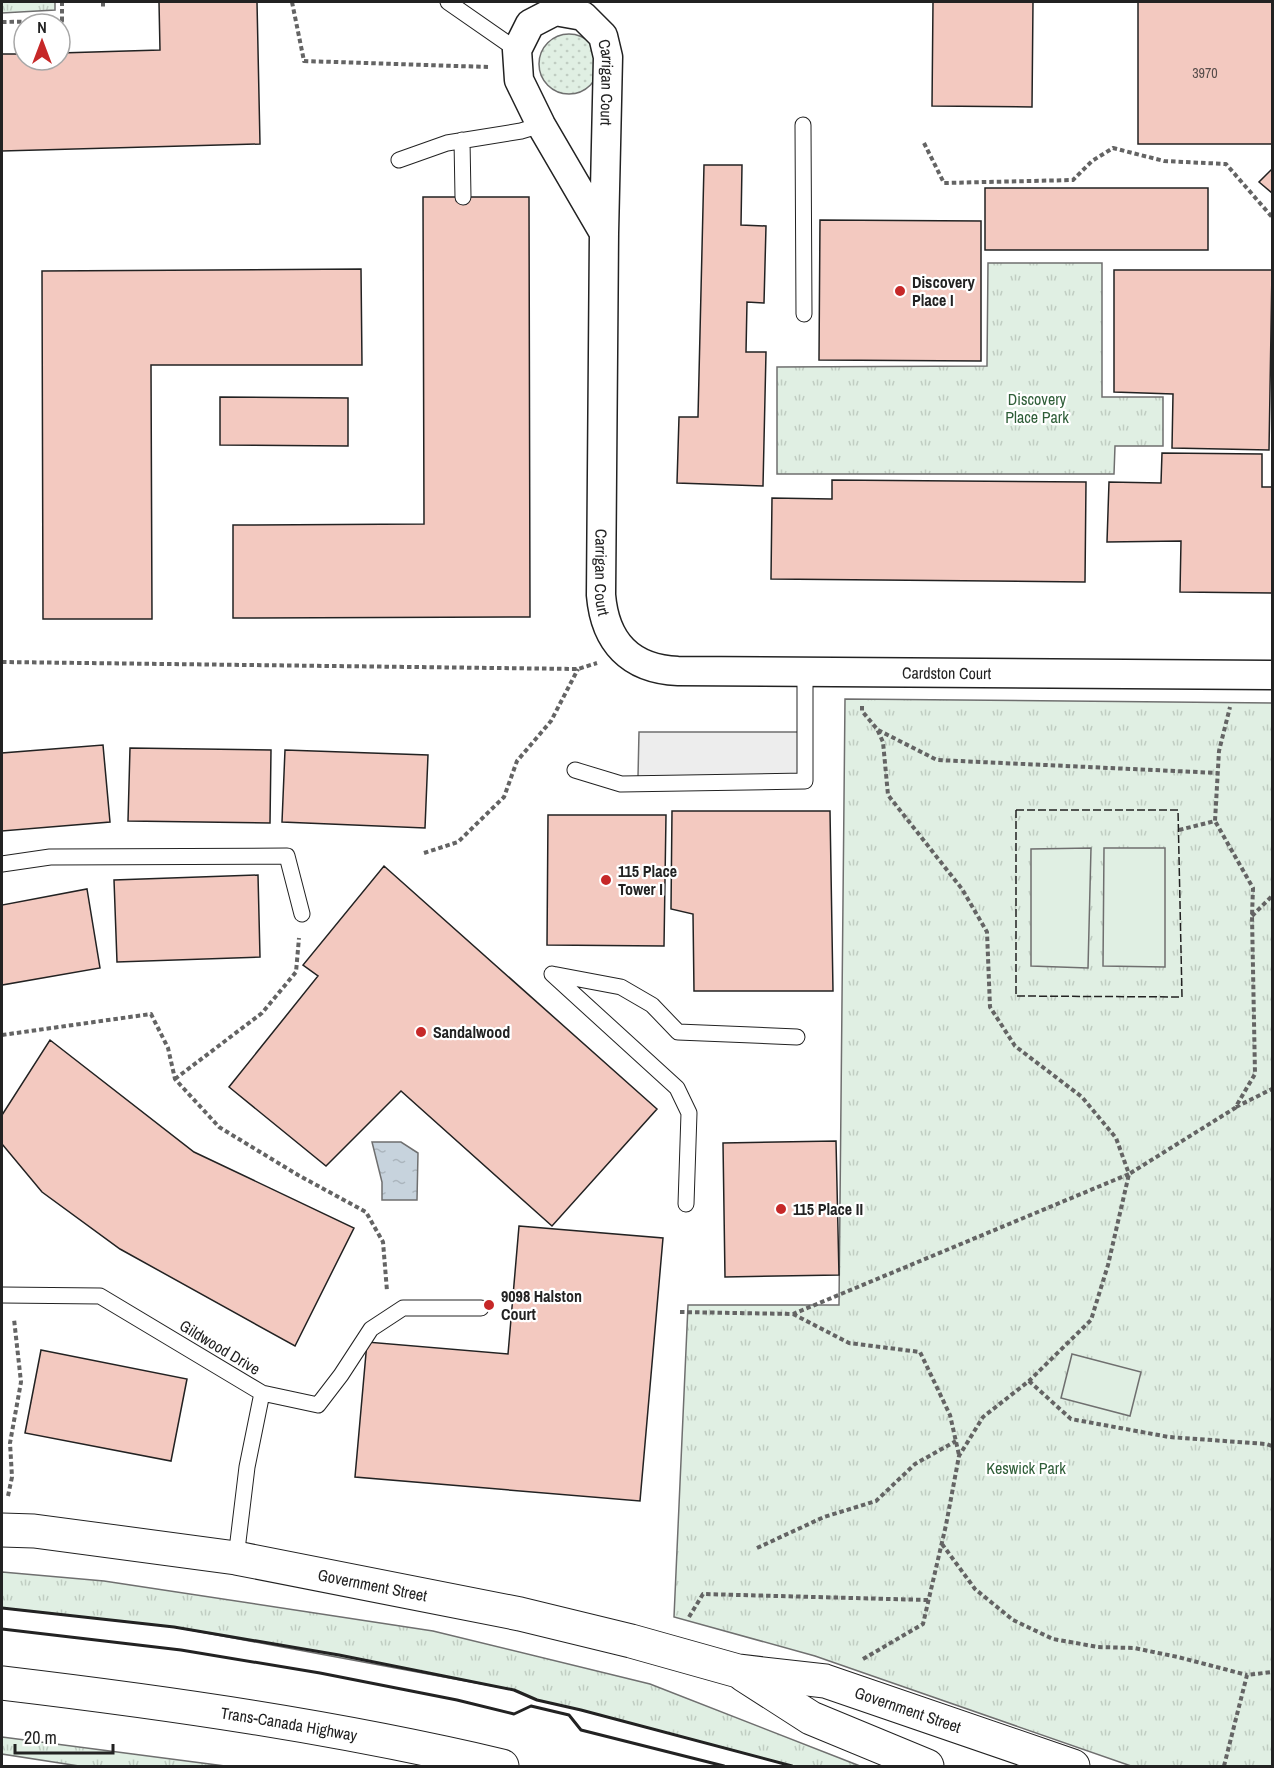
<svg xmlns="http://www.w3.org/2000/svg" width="1274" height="1768" font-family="'Archivo Narrow',sans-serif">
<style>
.grass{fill:url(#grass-tufts);stroke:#6f6f6f;stroke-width:1.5}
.garden{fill:url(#garden-dots);stroke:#6f6f6f;stroke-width:1.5}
.pitch{fill:#e0efe3;stroke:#6f6f6f;stroke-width:1.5}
.parking{fill:#ededed;stroke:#6f6f6f;stroke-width:1.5}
.water{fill:url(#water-ripples);stroke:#6f6f6f;stroke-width:1.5}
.building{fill:#f3c9c0;stroke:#222;stroke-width:1.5}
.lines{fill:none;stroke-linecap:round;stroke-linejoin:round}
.lane-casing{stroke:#222;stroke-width:17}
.street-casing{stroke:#222;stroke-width:31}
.secondary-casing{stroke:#222;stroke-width:35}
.highway-casing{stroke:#222;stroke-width:35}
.path{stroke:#646464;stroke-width:4;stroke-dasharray:4.5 3;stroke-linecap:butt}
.lane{stroke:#fff;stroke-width:15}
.street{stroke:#fff;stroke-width:28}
.secondary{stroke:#fff;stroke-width:33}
.highway{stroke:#fff;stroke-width:33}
.fence{stroke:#222;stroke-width:1.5;stroke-dasharray:8 3;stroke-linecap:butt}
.wall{stroke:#222;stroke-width:3}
.poi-dot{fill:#c62828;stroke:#fff;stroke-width:2}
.labels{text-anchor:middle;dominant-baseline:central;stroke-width:4.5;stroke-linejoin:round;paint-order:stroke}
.number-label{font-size:14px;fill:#564c4a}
.street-label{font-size:16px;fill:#222;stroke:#fff}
.poi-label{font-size:16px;font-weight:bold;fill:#222;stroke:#fff;text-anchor:start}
.park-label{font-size:16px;fill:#2f5e38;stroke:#fff}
</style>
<defs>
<pattern id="grass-tufts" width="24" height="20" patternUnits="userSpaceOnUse" patternTransform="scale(1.5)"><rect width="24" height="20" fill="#e0efe3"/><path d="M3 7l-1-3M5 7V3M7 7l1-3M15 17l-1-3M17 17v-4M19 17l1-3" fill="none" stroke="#c0cdc2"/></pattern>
<pattern id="garden-dots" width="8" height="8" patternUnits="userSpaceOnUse" patternTransform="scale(1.5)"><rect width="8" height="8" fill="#e0efe3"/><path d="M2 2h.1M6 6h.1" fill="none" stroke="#c0cdc2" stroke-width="1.8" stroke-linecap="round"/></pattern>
<pattern id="water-ripples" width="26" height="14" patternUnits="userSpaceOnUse" patternTransform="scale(1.5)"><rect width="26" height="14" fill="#c7d3dd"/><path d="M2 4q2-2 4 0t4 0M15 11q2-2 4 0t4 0" fill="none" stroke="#abb5bd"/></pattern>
</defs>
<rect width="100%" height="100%" fill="#fff"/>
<path class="grass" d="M2,2H55V10L2,13Z
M988,263H1102V397H1163V446H1115L1114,474H777V367L987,366Z
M845,699L1272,703V1766H1131L815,1656L674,1617L688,1305H839Z
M2,1572L104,1581L433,1631L650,1684L860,1766H792L581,1710L537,1700L514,1690L174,1627L2,1608Z
M2,1737L225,1766H79L2,1754Z"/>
<path class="garden" d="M539 64a30 30 0 1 1 60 0a30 30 0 1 1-60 0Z"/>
<path class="pitch" d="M1091,848L1088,968L1031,966V849Z
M1104,848H1165V967L1103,966Z
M1072,1354L1141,1372L1130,1416L1061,1398Z"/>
<path class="parking" d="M639,732H804L803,778L638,777Z"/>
<path class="water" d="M372,1142H401L418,1153L417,1200H382V1182Z"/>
<path class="building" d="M159,2H257L260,144L2,151V54H24V60H60V53L160,50Z
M933,2H1033L1032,107L932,106Z
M1138,2H1272V144H1138Z
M704,165H742L741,225L766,226L764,303L747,302L746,352H766L763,486L677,483L679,417H698Z
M1272,169V193L1259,182Z
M985,188H1208V250H985Z
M423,197H529L530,617L233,618V525L424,524Z
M820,220L981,221V361L819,360Z
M361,269L362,365H151L152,619H43L42,271Z
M1114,270H1272L1269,450L1172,448L1173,394L1114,392Z
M220,397L348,398V446L220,445Z
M1162,453L1262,454V487H1272V593L1180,592L1181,541L1107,542L1109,482L1161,483Z
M832,480L1086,482L1085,582L771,579L772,498L832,499Z
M103,745L110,822L2,831V753Z
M130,748L271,750L270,823L128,821Z
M285,750L428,755L425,828L282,822Z
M672,811H830L833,991H694L693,914L671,909Z
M548,815H666L664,946L547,945Z
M384,866L657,1109L552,1226L401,1091L326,1166L229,1087L318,976L303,965Z
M258,875L260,957L117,962L114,880Z
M87,889L100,968L2,985V905Z
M50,1040L194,1152L354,1228L295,1346L120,1249L42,1192L2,1144V1115Z
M836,1141L839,1275L725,1277L723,1143Z
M519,1226L663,1238L640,1501L355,1477L367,1342L508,1354Z
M41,1350L187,1379L171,1461L25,1433Z"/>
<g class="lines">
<defs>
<path id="lane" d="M448,2L517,50
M803,125L804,314
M462,140L463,197
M399,160L447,143L521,131L541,125
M575,770L621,784L805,781V672
M2,864L50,857L287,856L302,914
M552,974L677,1088L689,1113L686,1204
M552,974L621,987L652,1005L678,1032L797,1037
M2,1295L100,1296L262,1393L247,1467L236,1558
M262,1393L318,1405L341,1375L371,1329L403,1308H481"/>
<g id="street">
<path id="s1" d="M604,233L541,125L519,80L517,50L530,24L555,11L583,16L603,36L608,57L604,233L601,595C605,642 630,669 678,671L1272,675"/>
</g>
<g id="secondary">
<path id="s2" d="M2,1530L34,1531L236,1558L520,1614L631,1641L738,1671L825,1681L1073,1766"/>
<path d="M744,1675L811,1718L927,1766"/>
</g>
<g id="highway">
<path id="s3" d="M2,1683C170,1703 337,1727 502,1766"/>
</g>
</defs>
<use href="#lane" class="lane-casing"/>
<use href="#street" class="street-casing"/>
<use href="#secondary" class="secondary-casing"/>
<use href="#highway" class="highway-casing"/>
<path class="path" d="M103,2V7
M292,2L304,61L488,67
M2,22L62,21V2
M924,143L944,183L1073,180L1092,161L1113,148L1164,161L1226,164L1272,217
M2,662L578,669L597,663
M878,730L937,760L1218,773
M1179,830L1215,821L1219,751L1230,707
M424,853L458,842L504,797L517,761L551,721L578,669
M1252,916L1272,896
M2,1035L151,1014L168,1048L175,1079L219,1127L298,1175L366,1212L383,1242L387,1291
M175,1079L262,1013L296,972L299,938
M1236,1107L1272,1089
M680,1312L793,1314L1129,1174L1116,1138L1082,1097L1015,1046L990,1007L987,932L962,889L888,795L883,742L877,729L862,711V705
M793,1314L849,1343L920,1352L950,1415L959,1455
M1029,1381L1071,1419L1169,1437L1266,1444L1272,1446
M8,1496L12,1477L10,1443L21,1382L14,1319
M942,1544L975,1589L1013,1620L1053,1639L1098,1647L1134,1648L1178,1657L1247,1675
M757,1548L824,1517L876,1501L915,1464L956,1441
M689,1617L703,1594L928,1600
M863,1659L923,1624L946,1525L959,1456L983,1417L1029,1381L1091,1320L1108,1265L1129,1174L1235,1108L1255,1074L1252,916L1253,888L1215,821
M1224,1766L1247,1675L1272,1672"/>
<use href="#lane" class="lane"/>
<use href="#street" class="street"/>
<use href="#secondary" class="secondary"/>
<use href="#highway" class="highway"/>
<path class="fence" d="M1016,810H1178L1182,997L1016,996Z"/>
<path class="wall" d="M2,1608L174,1627L339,1655L514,1690L537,1700L581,1710L792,1766
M2,1629L181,1650L320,1673L457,1700L514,1714L531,1706L569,1715L581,1730L724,1766"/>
</g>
<g class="poi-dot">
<circle cx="900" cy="291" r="6"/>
<circle cx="606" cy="880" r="6"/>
<circle cx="421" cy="1032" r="6"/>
<circle cx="781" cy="1209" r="6"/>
<circle cx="489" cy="1305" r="6"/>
</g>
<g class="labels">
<g class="number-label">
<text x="1205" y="73">3970</text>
</g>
<g class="street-label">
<text stroke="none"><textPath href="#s1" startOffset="366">Carrigan Court</textPath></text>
<text stroke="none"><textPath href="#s1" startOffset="856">Carrigan Court</textPath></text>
<text stroke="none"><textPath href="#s1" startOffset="1268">Cardston Court</textPath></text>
<text transform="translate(220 1347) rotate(31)">Gildwood Drive</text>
<text stroke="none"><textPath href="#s2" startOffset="375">Government Street</textPath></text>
<text stroke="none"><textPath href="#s2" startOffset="926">Government Street</textPath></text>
<text stroke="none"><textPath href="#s3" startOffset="290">Trans-Canada Highway</textPath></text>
</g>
<g class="poi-label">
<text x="912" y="282">Discovery<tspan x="912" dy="18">Place I</tspan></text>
<text x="618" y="871">115 Place<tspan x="618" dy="18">Tower I</tspan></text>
<text x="433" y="1032">Sandalwood</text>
<text x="793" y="1209">115 Place II</text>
<text x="501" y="1296">9098 Halston<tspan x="501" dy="18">Court</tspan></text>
</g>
<g class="park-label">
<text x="1037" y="399">Discovery<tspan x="1037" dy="18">Place Park</tspan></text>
<text x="1026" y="1468">Keswick Park</text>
</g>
</g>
<rect width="1274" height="1768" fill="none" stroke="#222222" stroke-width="6"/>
<g transform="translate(42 42)"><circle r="28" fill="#ffffff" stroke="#a7a7a7" stroke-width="1.5"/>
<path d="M0-4.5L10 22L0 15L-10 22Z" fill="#c62828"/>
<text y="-9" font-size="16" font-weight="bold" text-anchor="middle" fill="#222222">N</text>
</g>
<path d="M15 1744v9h98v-9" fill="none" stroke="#222222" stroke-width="3"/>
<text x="24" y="1744" font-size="18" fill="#222222" stroke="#ffffff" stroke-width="4.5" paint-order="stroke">20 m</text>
</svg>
